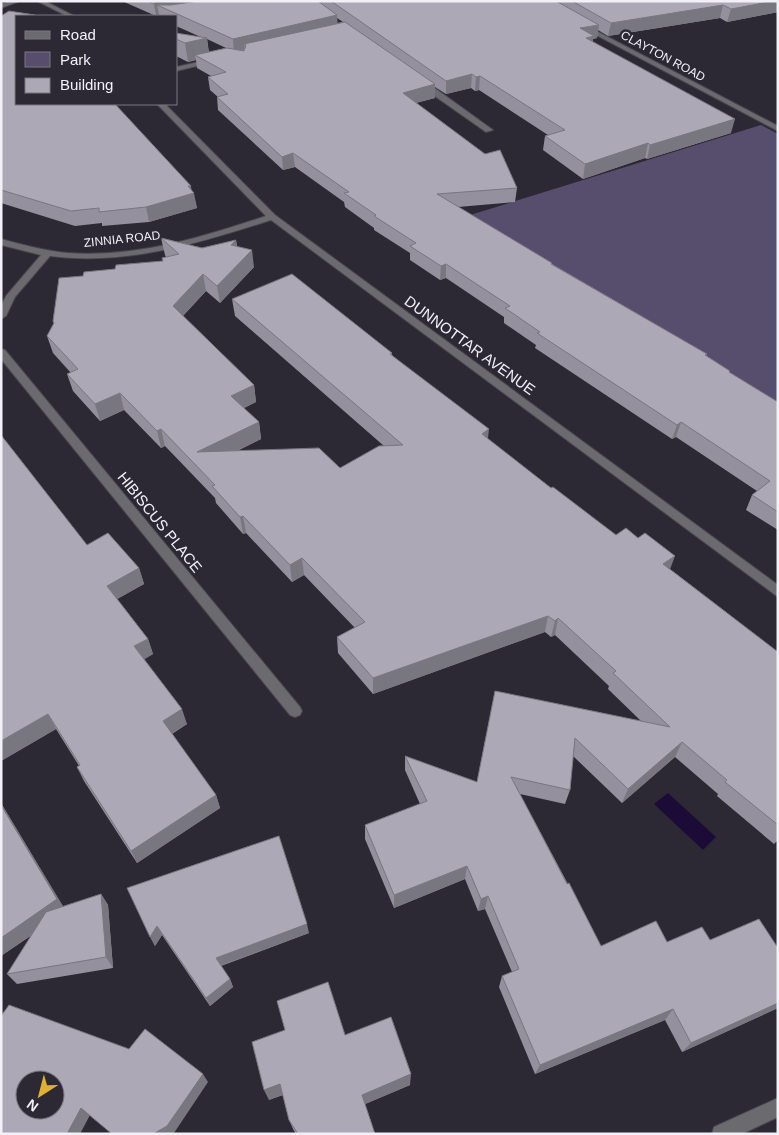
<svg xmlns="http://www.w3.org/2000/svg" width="779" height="1135" font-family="Helvetica,sans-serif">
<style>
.green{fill:#574d6d}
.water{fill:#1c0b36}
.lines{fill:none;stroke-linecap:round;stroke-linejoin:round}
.minor-casing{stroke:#48454f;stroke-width:2}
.minor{fill:#6b6a6f;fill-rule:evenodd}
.wall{fill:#94909d;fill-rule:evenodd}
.shaded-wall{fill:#78767f}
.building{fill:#aca8b6;stroke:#78767f;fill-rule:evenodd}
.labels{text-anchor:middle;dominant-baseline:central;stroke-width:5;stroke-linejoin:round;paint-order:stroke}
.far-street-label{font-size:12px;fill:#f2f1f8;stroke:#2c2934}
.street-label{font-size:15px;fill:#f2f1f8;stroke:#2c2934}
</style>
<rect width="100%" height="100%" fill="#2c2934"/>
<path class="green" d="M761,125L778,134V409L467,216Z"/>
<path class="water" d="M668,793L716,837L703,850L654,804Z"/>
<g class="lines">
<defs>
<path id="minor" d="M10,1H20L1,8V4Z
M37,1H45L74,16H67Z
M581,25H585L778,126V131L581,27Z
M212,59L215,61L214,62L176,71V67Z
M419,81H425L493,130L486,132L419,85Z
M157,104H165L275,215L778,585V597L271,220C200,243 126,266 50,256L15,297L6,316L1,319V306L6,296L41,255L1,245V239C24,245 45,251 68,253C136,258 203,237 266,216Z
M1,349L5,350L300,707L302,711L300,715L295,717L290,715L1,359Z
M778,1098V1117L742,1134H712L714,1127Z"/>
</defs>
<use href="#minor" class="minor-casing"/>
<use href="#minor" class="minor"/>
</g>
<path class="wall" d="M122,1H778V12L727,22L720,18L608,36L598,30L597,38L593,39V42L731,133L647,159L645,158L583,179L543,150L545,136L548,135L479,90L475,91L471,88L446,94L435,87V98L416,103L517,188L515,202L458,207L552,264L707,354L706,356L730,373L778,402V530L746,510L752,495L757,491L676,437L672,439L535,348L536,345L504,323V317L446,278L440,280L410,260V253L374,230V228L345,207L344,202L295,167L283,170L218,110L217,97H218L210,90L208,77L211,76L197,68L196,60L188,62L176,56V33L203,38L176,26V16H159V14L156,16ZM337,18L343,22L337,23ZM207,39L226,48L209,52Z
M1,16H16L192,191L197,208L149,222L102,226V223L75,226L1,203Z
M161,238L202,248L236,240L237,246L254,267L220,303L206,291L183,316L254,385L256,402L244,408L259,422L261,439L237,451L340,468L384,446L235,316L232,299L392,353V355L488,439L551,488L616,535L670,569L778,652V840L774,844L717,796L718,794L675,757L622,803L573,756L570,790L565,804L520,794L601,946L667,942L710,940L778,1008L682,1052L665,1020L535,1074L499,987L502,976L512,972L485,909L478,911L465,879L394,908L365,839V825L420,804L405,770V756L477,782L495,691L641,721L608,689L609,686L555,635L551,637L545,632L373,694L338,653L337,637L355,628L304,575L292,582L246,533L243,534L216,503L215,498L165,446L161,448L124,410L100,421L73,391L67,374L71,373L53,353L47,336L54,324L53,321L83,276L115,269L163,261L162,258L166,257L165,255Z
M1,435L87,545L139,568L144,584L117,599L148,639L153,654L144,659L187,724L172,734L216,795L220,808L137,863L84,781L77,767L79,766L56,729L1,761Z
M1,803L63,907L101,894L108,905L113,968L17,984L7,974L32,935L1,956Z
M127,888L309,933L221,966L230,979L233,987L210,1006L162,935L155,946Z
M345,1035L410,1085L365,1104L375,1134H296L293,1129L289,1120L283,1095L269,1100Z"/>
<path class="shaded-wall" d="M156,1H241L172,12L157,5L159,14L156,16L154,4Z
M774,1H778V12L727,22L731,9Z
M723,5L720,18L608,36L611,23Z
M337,15L338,28L246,45L244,44L245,49L234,52L233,39Z
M599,25L597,38L593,39L592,49L580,28Z
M207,38L209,57L195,55L196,60L188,62L185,43Z
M472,74L471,88L446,94V81Z
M480,76L479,90L475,91L476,77Z
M435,84V98L403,106V93Z
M735,119L731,133L647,159L650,145Z
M648,143L645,158L583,179L585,164Z
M293,153L295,167L283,170L282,157Z
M188,186H191L192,194L194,193L197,208L149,222L146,207Z
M236,240L238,256L231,245Z
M252,250L254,267L220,303L217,286Z
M446,264V278L440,280L441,266Z
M203,274L206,291L176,323L173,306Z
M254,385L256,402L234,413L231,396Z
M120,393L124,410L100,421L95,404Z
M259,422L261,439L201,469L197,452Z
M681,422L676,437L672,439L677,425Z
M161,429L165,446L161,448L157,431Z
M489,429L487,447L482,434Z
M243,516L246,533L243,534L240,517Z
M675,556L669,572L663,564Z
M302,558L304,575L292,582L290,565Z
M139,568L144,584L112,602L107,586Z
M548,616L545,632L373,694V678Z
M558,618L555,635L551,637L555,621Z
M148,639L153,654L140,662L134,646Z
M182,709L187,724L168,736L163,721Z
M48,714L56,729L1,761V741Z
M682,742L675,757L622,803L628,789Z
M216,795L220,808L137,863L131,851Z
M1,803L66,911L1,956Z
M467,866L465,879L394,908V895Z
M101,894L108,905L113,968L106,957Z
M488,896L485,909L478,911L481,899Z
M307,924L309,933L219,966L216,958Z
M157,926L162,935L155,946L150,937Z
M230,979L233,987L210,1006L206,998Z
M778,1003V1008L682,1052L691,1043Z
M673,1009L665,1020L535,1074L540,1065Z
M203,1074L208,1082L174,1133L172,1134H153Z
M411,1074L410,1085L363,1105L362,1095Z
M280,1084L284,1094L269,1100L264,1090Z
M81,1108L90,1115L80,1134H67Z"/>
<path class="building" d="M148,1H157H156L154,4Z
M198,1H318L337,15L233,39L157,5H171Z
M331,1H556L599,25L580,28L594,36L586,38L735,119L650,145L648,143L585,164L545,136L565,130L480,76L476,77L472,74L446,81Z
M572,1H774L731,9L723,5L611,23Z
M9,11L35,15L36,16H16V104H115L191,186H188L194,193L146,207L99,212V208L71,211L1,190V16Z
M345,22L435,84L403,93L485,154L500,150L517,188L437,194L552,263L551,264L707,354L705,355L730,371L729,372L778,402V512L752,495L770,481L681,422L677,425L537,333L540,332L505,308L510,306L446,264L441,266L410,246L416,243L374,216L376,215L344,193L349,192L293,153L282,157L217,97L228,94L208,77L226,72L195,55L227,48L244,51L246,45L244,44Z
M176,33L207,38L185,43L176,39Z
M161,238L202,248L236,240L231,245L252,250L217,286L203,274L173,306L254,385L231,396L259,422L197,452L319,448L340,468L379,446L403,445L232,299L292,274L392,353L390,354L489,429L482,434L551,488L553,487L616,535L626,528L638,538L645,533L675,556L663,564L778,652V825L725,782L727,780L682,742L628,789L575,738L570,790L511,777L567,884L569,883L601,946L656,921L667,942L702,927L710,940L759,919L778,948V1003L691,1043L673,1009L540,1065L502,976L519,969L488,896L481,899L467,866L394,895L365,825L427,801L405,756L477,782L495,691L670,727L613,673L616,671L558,618L555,621L548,616L373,678L337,637L365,622L302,558L290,565L243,516L240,517L212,486L215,485L161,429L157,431L120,393L95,404L67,374L78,369L47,336L54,323L53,321L59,278L83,276L84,272L115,269L116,265L163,261L162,258L179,254Z
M1,435L87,545L108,533L139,568L107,586L148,639L134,646L182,709L163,721L216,795L131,851L77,767L80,765L48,714L1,741Z
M1,805L57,899L1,938Z
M279,836L307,924L216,958L230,979L206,998L157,926L150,937L127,888Z
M101,894L106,957L7,974L46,912Z
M328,982L345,1035L391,1017L411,1074L362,1095L375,1134H298L289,1120L280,1084L264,1090L252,1042L285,1030L277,1001Z
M9,1005L129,1049L145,1029L203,1074L167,1126L153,1134H112L81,1108L67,1134H1V1016ZM25,1080H55V1110H25Z"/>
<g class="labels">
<g class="far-street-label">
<text transform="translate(663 56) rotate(28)">CLAYTON ROAD</text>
<text transform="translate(122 239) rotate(-6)">ZINNIA ROAD</text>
</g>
<g class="street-label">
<text transform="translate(470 345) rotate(36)">DUNNOTTAR AVENUE</text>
<text transform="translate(160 522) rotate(51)">HIBISCUS PLACE</text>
</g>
</g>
<rect width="779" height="1135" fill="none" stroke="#f2f1f8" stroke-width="5"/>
<rect x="15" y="15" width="162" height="90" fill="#2c2934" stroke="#7b7982"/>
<rect x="25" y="31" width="25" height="8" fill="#6b6a6f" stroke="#7b7982"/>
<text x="60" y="40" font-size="15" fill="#f2f1f8">Road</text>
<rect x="25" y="52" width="25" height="15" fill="#574d6d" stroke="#7b7982"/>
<text x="60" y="65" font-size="15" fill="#f2f1f8">Park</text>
<rect x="25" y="78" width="25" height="15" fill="#aca8b6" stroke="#7b7982"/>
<text x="60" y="90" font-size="15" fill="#f2f1f8">Building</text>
<g transform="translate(40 1095) rotate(216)"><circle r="24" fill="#2c2934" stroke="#7b7982"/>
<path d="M0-4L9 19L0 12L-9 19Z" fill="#dfb133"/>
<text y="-8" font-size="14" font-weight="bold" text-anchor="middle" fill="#f2f1f8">N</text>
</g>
</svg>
